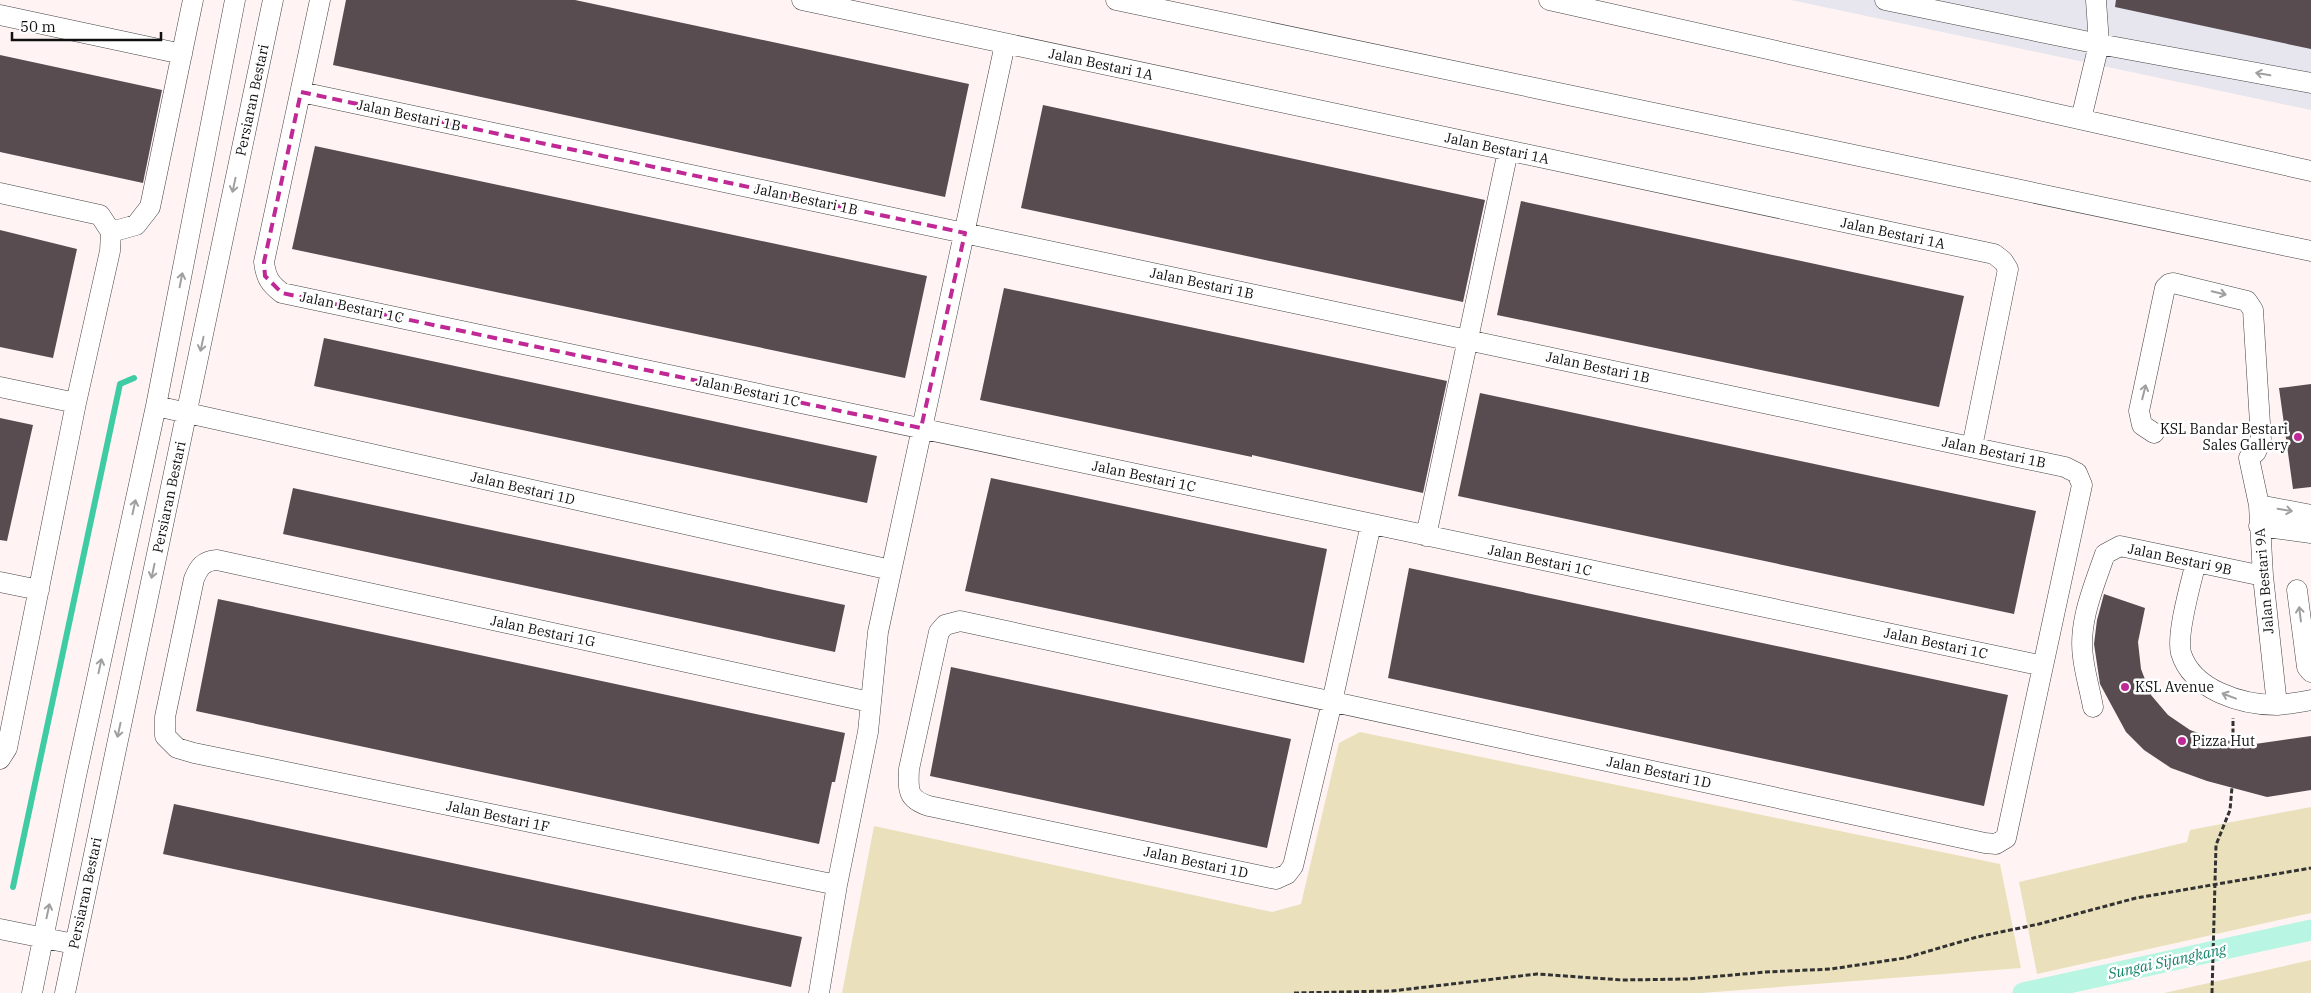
<svg xmlns="http://www.w3.org/2000/svg" width="2311" height="993" font-family="'IBM Plex Serif',serif">
<style>
.industrial{fill:#e7e5ee}
.green{fill:#eae1bc}
.lines{fill:none;stroke-linecap:round;stroke-linejoin:round}
.stream{stroke:#3fcca5;stroke-width:6}
.canal{stroke:#b8f6e3;stroke-width:21}
.building{fill:#584c50}
.minor-casing{stroke:#434343;stroke-width:21}
.path{stroke:#323232;stroke-width:3;stroke-dasharray:5 2.5;stroke-linecap:butt}
.minor{stroke:#fff;stroke-width:20}
.oneway{stroke:#9f9f9f}
.marked{fill:none;stroke:#c02896;stroke-width:4;stroke-dasharray:10 6;stroke-linejoin:round}
.poi-dot{fill:#c02896;stroke:#fff;stroke-width:2}
.labels{text-anchor:middle;dominant-baseline:central;stroke-width:5;stroke-linejoin:round;paint-order:stroke}
.street-label{font-size:14px;fill:#101010;stroke:#fff}
.poi-label{font-size:14px;fill:#101010;stroke:#fff;text-anchor:start}
.water-label{font-size:15px;font-style:italic;fill:#17856b;stroke:#fff}
</style>
<rect width="100%" height="100%" fill="#fff4f3"/>
<path class="industrial" d="M1791,0H2311V110Z"/>
<path class="green" d="M1360,732L2000,864L2021,968L1702,993H842L874,826L1272,912L1301,904L1339,743Z
M2311,807V913L2037,974L2019,882L2187,842L2190,830Z
M2311,960V993H2164Z"/>
<g class="lines">
<path class="stream" d="M13,887L120,384L134,378"/>
<path class="canal" d="M2023,993L2311,930"/>
</g>
<path class="building" d="M346,0H575L969,84L945,197L333,65Z
M2116,0H2311V49L2115,7Z
M0,55L162,90L143,183L0,152Z
M1043,105L1485,200L1463,302L1021,208Z
M315,146L927,276L905,378L292,249Z
M1521,201L1964,296L1939,407L1497,315Z
M0,230L77,249L53,358L0,347Z
M1004,288L1447,381L1423,493L1252,455V457L980,400Z
M324,338L877,456L867,503L314,386Z
M2311,384V487L2293,489L2279,388Z
M1480,393L2036,511L2014,614L1458,496Z
M0,418L33,425L7,541L0,540Z
M991,478L1327,549L1304,663L965,591Z
M293,488L845,605L835,652L283,534Z
M1409,568L2008,695L1984,806L1388,678Z
M2104,594L2145,608L2138,642L2141,669L2151,695L2168,715L2190,730L2215,739L2255,744L2311,736V790L2267,797L2207,781L2171,768L2144,750L2126,732L2100,684L2094,644L2097,620Z
M218,599L845,733L835,782H832L819,844L196,711Z
M951,667L1291,739L1267,848L930,776Z
M174,804L802,937L791,987L163,854Z"/>
<g class="lines">
<defs>
<path id="minor" d="M320,0L264,262C266,278 270,284 282,293L2043,666
M802,0L1994,254L2003,261L2008,269L1972,447
M1116,0L2311,251
M1549,0L2311,171
M1885,0L2099,44L2311,83
M0,15L182,54
M301,92L2065,467L2077,473L2082,485L2006,838L1996,844L1985,843C1643,769 1302,695 960,621L945,625L939,632L909,769C908,790 907,799 929,806L1276,879L1287,874L1293,866L1332,702L1371,524
M2081,119L2099,44L2096,0
M0,193L100,215L111,232
M111,232L136,225L150,207L193,0
M0,387L76,403
M156,406L891,570
M2154,433L2142,425L2139,411L2165,288L2169,284L2173,283L2247,301L2253,310L2261,440L2256,452L2249,458L2259,505L2263,576L2277,705
M2259,505L2311,515
M2259,526L2311,533
M1426,536L1508,151
M2196,562C2191,583 2176,634 2181,653C2192,690 2242,705 2277,705C2288,704 2300,702 2311,700
M0,582L39,590
M2297,590L2307,667L2311,672
M2093,707C2090,690 2085,674 2083,657C2078,622 2094,586 2105,554L2120,546L2263,576
M0,759L7,748L76,403L110,251L111,232
M837,885L194,753L177,748L165,736V717L194,579C199,567 203,561 217,560L870,702
M0,929L74,944
M32,993L76,776L156,406L235,0
M65,993L273,0
M819,993L837,885L868,732L878,632L1005,44"/>
</defs>
<use href="#minor" class="minor-casing"/>
<path class="path" d="M2233,741V718
M1294,993L1392,991L1537,974L1622,980L1687,979L1766,972L1831,969L1905,958L1977,937L2039,924L2136,898L2311,868
M2212,993L2216,845L2230,810L2232,787"/>
<use href="#minor" class="minor"/>
</g>
<defs><path id="oneway-shaft" d="M-6 0H5M1.5-3L5.5 0L1.5 3" fill="none" stroke-width="1.6" stroke-linecap="round" stroke-linejoin="round" transform="scale(1.25)"/></defs>
<g class="oneway">
<use href="#oneway-shaft" transform="translate(2263 74) rotate(-170)"/>
<use href="#oneway-shaft" transform="translate(234 185) rotate(102)"/>
<use href="#oneway-shaft" transform="translate(181 280) rotate(-79)"/>
<use href="#oneway-shaft" transform="translate(2219 293) rotate(13)"/>
<use href="#oneway-shaft" transform="translate(202 344) rotate(102)"/>
<use href="#oneway-shaft" transform="translate(2144 392) rotate(-76)"/>
<use href="#oneway-shaft" transform="translate(134 507) rotate(-78)"/>
<use href="#oneway-shaft" transform="translate(2285 510) rotate(10)"/>
<use href="#oneway-shaft" transform="translate(153 571) rotate(102)"/>
<use href="#oneway-shaft" transform="translate(2300 614) rotate(-97)"/>
<use href="#oneway-shaft" transform="translate(100 666) rotate(-78)"/>
<use href="#oneway-shaft" transform="translate(2229 696) rotate(-159)"/>
<use href="#oneway-shaft" transform="translate(119 730) rotate(102)"/>
<use href="#oneway-shaft" transform="translate(48 911) rotate(-78)"/>
</g>
<path class="marked" d="M301,92L965,233L921,428L282,293L265,276L264,262Z"/>
<g class="poi-dot">
<circle cx="2298" cy="437" r="5"/>
<circle cx="2125" cy="687" r="5"/>
<circle cx="2182" cy="741" r="5"/>
</g>
<g class="labels">
<g class="street-label">
<text transform="translate(1101 64) rotate(12)">Jalan Bestari 1A</text>
<text transform="translate(252 100) rotate(-78)">Persiaran Bestari</text>
<text transform="translate(409 115) rotate(12)">Jalan Bestari 1B</text>
<text transform="translate(1497 148) rotate(12)">Jalan Bestari 1A</text>
<text transform="translate(806 199) rotate(12)">Jalan Bestari 1B</text>
<text transform="translate(1893 233) rotate(12)">Jalan Bestari 1A</text>
<text transform="translate(1202 283) rotate(12)">Jalan Bestari 1B</text>
<text transform="translate(352 307) rotate(12)">Jalan Bestari 1C</text>
<text transform="translate(1598 367) rotate(12)">Jalan Bestari 1B</text>
<text transform="translate(748 391) rotate(12)">Jalan Bestari 1C</text>
<text transform="translate(1994 452) rotate(12)">Jalan Bestari 1B</text>
<text transform="translate(1144 476) rotate(12)">Jalan Bestari 1C</text>
<text transform="translate(523 488) rotate(13)">Jalan Bestari 1D</text>
<text transform="translate(169 497) rotate(-78)">Persiaran Bestari</text>
<text transform="translate(2180 559) rotate(12)">Jalan Bestari 9B</text>
<text transform="translate(1540 560) rotate(12)">Jalan Bestari 1C</text>
<text transform="translate(2264 581) rotate(-95)">Jalan Bestari 9A</text>
<text transform="translate(543 631) rotate(12)">Jalan Bestari 1G</text>
<text transform="translate(1936 643) rotate(12)">Jalan Bestari 1C</text>
<text transform="translate(1659 772) rotate(12)">Jalan Bestari 1D</text>
<text transform="translate(498 816) rotate(12)">Jalan Bestari 1F</text>
<text transform="translate(1196 862) rotate(12)">Jalan Bestari 1D</text>
<text transform="translate(85 893) rotate(-78)">Persiaran Bestari</text>
</g>
<g class="poi-label">
<text x="2288" y="429" text-anchor="end">KSL Bandar Bestari<tspan x="2288" dy="16">Sales Gallery</tspan></text>
<text x="2135" y="687">KSL Avenue</text>
<text x="2192" y="741">Pizza Hut</text>
</g>
<g class="water-label">
<text transform="translate(2167 961) rotate(-12)">Sungai Sijangkang</text>
</g>
</g>
<path d="M12 32v8h149v-8" fill="none" stroke="#101010" stroke-width="2.5"/>
<text x="20" y="32" font-size="15" fill="#101010" stroke="#ffffff" stroke-width="4" paint-order="stroke">50 m</text>
</svg>
